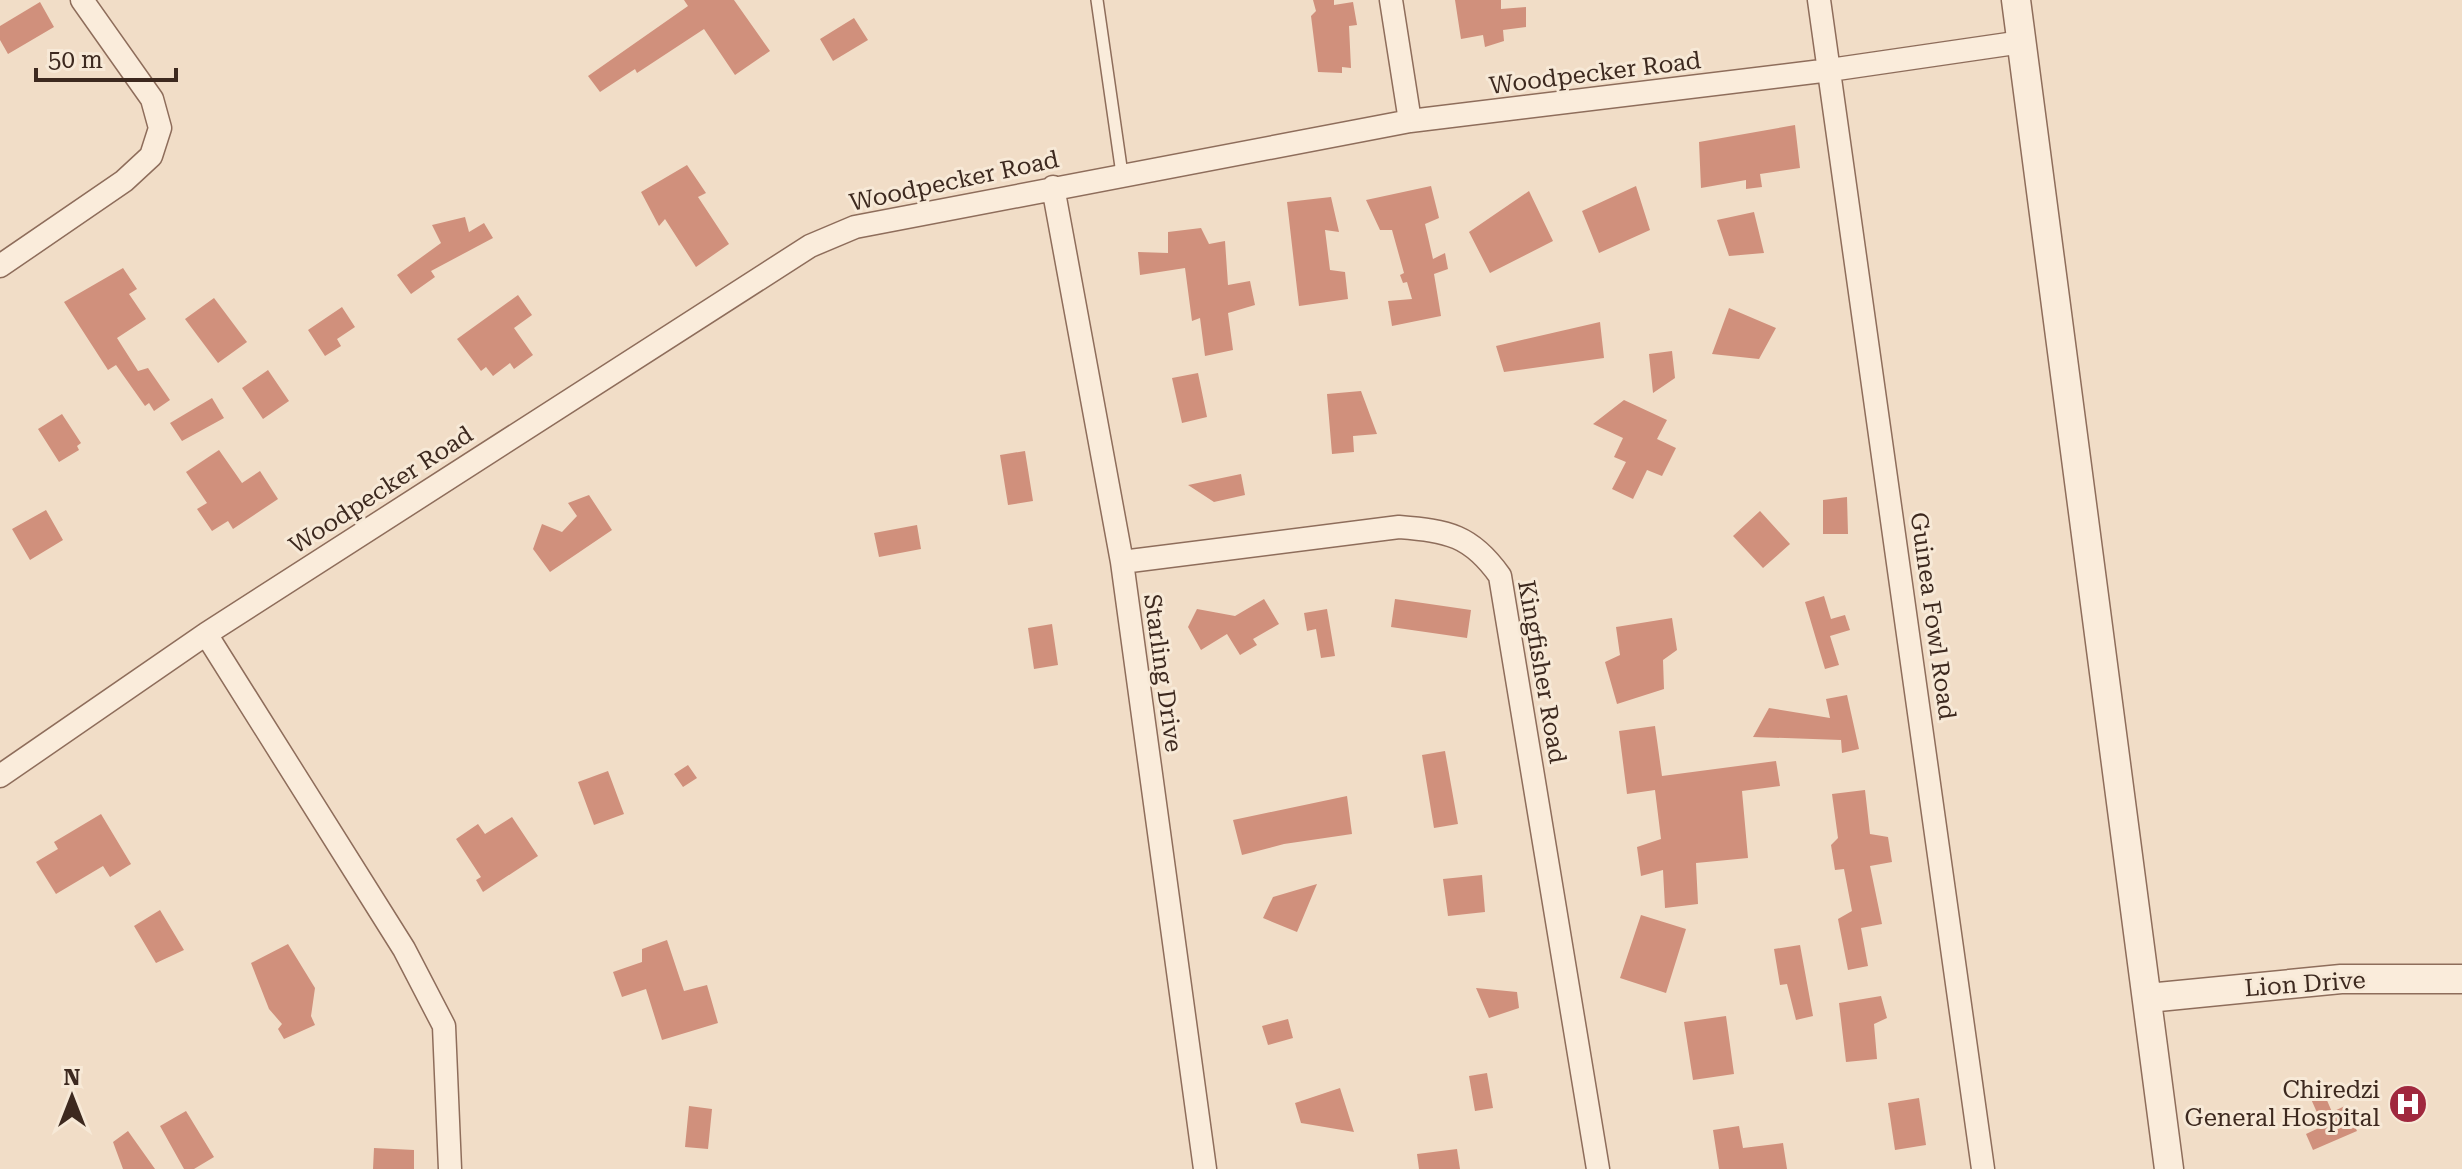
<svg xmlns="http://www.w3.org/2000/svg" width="2462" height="1169" font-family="'Roboto Serif',serif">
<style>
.building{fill:#d0907c}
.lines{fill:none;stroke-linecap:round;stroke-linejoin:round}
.service-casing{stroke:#8e6d5b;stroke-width:14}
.minor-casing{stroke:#8e6d5b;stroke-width:25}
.tertiary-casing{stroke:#8e6d5b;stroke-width:31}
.service{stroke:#faecdb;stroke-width:11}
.minor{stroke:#faecdb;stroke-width:22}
.tertiary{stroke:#faecdb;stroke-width:28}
.labels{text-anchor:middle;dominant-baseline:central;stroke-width:6;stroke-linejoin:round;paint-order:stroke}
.street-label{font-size:24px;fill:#3d291f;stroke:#f7e9d7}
.poi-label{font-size:24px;fill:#3d291f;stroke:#f7e9d7;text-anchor:end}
</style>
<rect width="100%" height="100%" fill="#f1ddc7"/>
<path class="building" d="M684,0H734L770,51L735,75L704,29L637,73L635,69L600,92L588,76L688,6Z
M1313,0H1334V5L1353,2L1357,25L1349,26L1351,68L1342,67V73L1318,72L1311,16L1316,11Z
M1455,0H1501V9L1526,7V27L1503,30L1504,41L1485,47L1483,35L1461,39Z
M40,2L54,27L8,54L0,40V26Z
M854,18L868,40L833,61L820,39Z
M1795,125L1800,168L1760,174L1762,187L1746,189V180L1701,188L1699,142Z
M687,165L706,193L698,197L729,244L696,267L665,219L659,226L641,192Z
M1431,186L1439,218L1425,224L1433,259L1445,253L1448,269L1434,274L1441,316L1392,326L1388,301L1412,299L1407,282L1403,283L1400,275L1404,273L1392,230H1380L1366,200Z
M1636,186L1650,230L1599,253L1582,211Z
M1529,191L1553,241L1490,273L1469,232Z
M1331,197L1339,232L1325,230L1330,270L1345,272L1348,299L1299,306L1287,202Z
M1754,212L1764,253L1729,256L1717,220Z
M465,217L469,232L484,223L493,238L431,271L435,277L411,294L397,275L441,243L432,225Z
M1201,228L1209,244L1225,241L1228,285L1250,281L1255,305L1228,313L1233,350L1205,356L1200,318L1192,321L1185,268L1140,275L1138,252L1168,253V232Z
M123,268L137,289L129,294L146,319L117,338L138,371L148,368L170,400L154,411L149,403L145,406L116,365L108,370L64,302Z
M518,295L532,315L514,328L533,355L514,369L510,363L493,376L486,367L481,371L457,339Z
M214,298L247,342L218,363L185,319Z
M342,307L355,327L337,339L341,346L325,356L308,330Z
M1729,308L1776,328L1759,359L1712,354Z
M1600,322L1604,358L1504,372L1496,346Z
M1672,351L1675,378L1653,393L1649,354Z
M268,370L289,401L263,419L242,388Z
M1198,373L1207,417L1182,423L1172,378Z
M1361,391L1377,434L1353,436L1354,452L1332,454L1327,394Z
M212,398L224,418L182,441L170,423Z
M1624,400L1667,420L1657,439L1676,448L1662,476L1647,470L1633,499L1612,489L1626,462L1614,457L1623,438L1593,424Z
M62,414L81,443L77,446L79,450L59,462L38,429Z
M219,450L242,483L260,471L278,499L233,529L228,521L212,531L197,509L207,503L186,472Z
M1025,451L1033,501L1008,505L1000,455Z
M1241,474L1245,495L1214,502L1188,485Z
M589,495L612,530L550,572L533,549L542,524L562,532L577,516L568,503Z
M1847,497L1848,534H1823V500Z
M46,510L63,540L30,560L12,529Z
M1760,511L1790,544L1763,568L1733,536Z
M917,525L921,549L879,557L874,533Z
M1824,596L1831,619L1845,615L1850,630L1830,636L1839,665L1825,669L1805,602Z
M1264,599L1279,624L1253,639L1257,645L1240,655L1227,634L1201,650L1188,627L1197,609L1235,616Z
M1395,599L1471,610L1467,638L1391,627Z
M1327,609L1335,656L1321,658L1316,629L1307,631L1304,613Z
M1672,618L1677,650L1663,660L1664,689L1617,704L1605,662L1620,655L1616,627Z
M1052,624L1058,665L1034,669L1028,628Z
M1847,695L1859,749L1842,753L1841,740L1753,737L1769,708L1830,718L1826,699Z
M1655,726L1662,776L1776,761L1780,786L1742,791L1748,858L1696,863L1698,904L1665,908L1663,870L1641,876L1637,847L1661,839L1655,790L1627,794L1619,731Z
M1445,751L1458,824L1434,828L1422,755Z
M688,765L697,778L683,787L674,774Z
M608,771L624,814L594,825L578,782Z
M1865,790L1870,834L1888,837L1892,862L1870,866L1882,924L1861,928L1868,966L1848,970L1838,919L1852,911L1844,869L1835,870L1831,845L1838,838L1832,794Z
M1347,796L1352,834L1284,844L1242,855L1233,820Z
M101,814L131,864L110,877L103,866L56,894L36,862L58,849L54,842Z
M512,817L538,856L483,892L476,880L481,877L456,839L478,824L485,834Z
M1482,875L1485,912L1448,916L1443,879Z
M1317,884L1297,932L1263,918L1273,897Z
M160,910L184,950L156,963L134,926Z
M1641,915L1686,929L1666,993L1620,978Z
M667,940L684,991L707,985L718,1023L662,1040L646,989L622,997L613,972L642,962V949Z
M288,944L315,988L311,1016L315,1025L284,1039L278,1029L282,1024L269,1009L251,963Z
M1800,945L1813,1016L1796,1020L1787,984L1780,985L1774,949Z
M1476,988L1517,992L1519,1008L1489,1018Z
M1881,996L1887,1018L1874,1024L1877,1059L1846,1062L1839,1003Z
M1726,1016L1734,1074L1693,1080L1684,1022Z
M1288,1019L1293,1038L1268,1045L1262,1026Z
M1487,1073L1493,1108L1475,1111L1469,1076Z
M2320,1084L2332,1112L2345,1106L2357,1131L2313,1150L2306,1134L2323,1126L2307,1090Z
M1340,1088L1354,1132L1301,1123L1295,1103Z
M1919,1098L1926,1145L1895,1150L1888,1103Z
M689,1106L712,1109L708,1149L685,1147Z
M186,1111L214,1157L194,1169H184L160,1126Z
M1739,1126L1743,1148L1783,1143L1787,1169H1719L1713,1130Z
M128,1131L155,1169H123L113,1142Z
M374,1148L414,1150V1169H373Z
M1457,1149L1460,1169H1419L1417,1154Z"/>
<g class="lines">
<defs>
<path id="service" d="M1097,0L1122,174"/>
<path id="minor" d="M1391,0L1410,121
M1819,0L1983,1169
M1053,187L1122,562L1205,1169
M0,266L124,181L151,156L160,128L152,99L82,0
M1122,562L1399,527C1448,531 1471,535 1500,576L1598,1169
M206,634L404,949L444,1026L450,1169
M0,776L206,634L810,246L855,227L1410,121L1830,70L2022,42"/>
<path id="tertiary" d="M2016,0L2169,1169
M2148,998L2341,979H2462"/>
</defs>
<use href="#service" class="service-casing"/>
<use href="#minor" class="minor-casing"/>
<use href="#tertiary" class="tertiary-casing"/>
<use href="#service" class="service"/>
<use href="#minor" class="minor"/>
<use href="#tertiary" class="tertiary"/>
</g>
<defs>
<symbol id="hospital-disc" viewBox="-11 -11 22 22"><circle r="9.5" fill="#a0283e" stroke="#f7e9d7"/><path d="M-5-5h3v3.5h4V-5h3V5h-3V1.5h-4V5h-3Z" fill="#fff"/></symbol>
</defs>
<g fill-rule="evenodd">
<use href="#hospital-disc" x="2386" y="1082" width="44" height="44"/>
</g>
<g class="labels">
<g class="street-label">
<text transform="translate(1595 73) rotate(-7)">Woodpecker Road</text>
<text transform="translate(954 181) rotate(-12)">Woodpecker Road</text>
<text transform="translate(381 490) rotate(-33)">Woodpecker Road</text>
<text transform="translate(1933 616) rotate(82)">Guinea Fowl Road</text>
<text transform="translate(1542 672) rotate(80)">Kingfisher Road</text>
<text transform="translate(1163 673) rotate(82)">Starling Drive</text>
<text transform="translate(2305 984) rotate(-4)">Lion Drive</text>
</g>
<g class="poi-label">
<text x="2380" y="1090">Chiredzi<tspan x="2380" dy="28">General Hospital</tspan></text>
</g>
</g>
<g transform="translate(72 1097)" stroke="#f7e9d7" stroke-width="6" paint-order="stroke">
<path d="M0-6L14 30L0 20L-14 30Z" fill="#3d291f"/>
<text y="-12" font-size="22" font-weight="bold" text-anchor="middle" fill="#3d291f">N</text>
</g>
<path d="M36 68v12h140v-12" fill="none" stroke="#3d291f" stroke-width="4"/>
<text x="48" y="68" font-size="24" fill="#3d291f" stroke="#f7e9d7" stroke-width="6" paint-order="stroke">50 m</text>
</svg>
